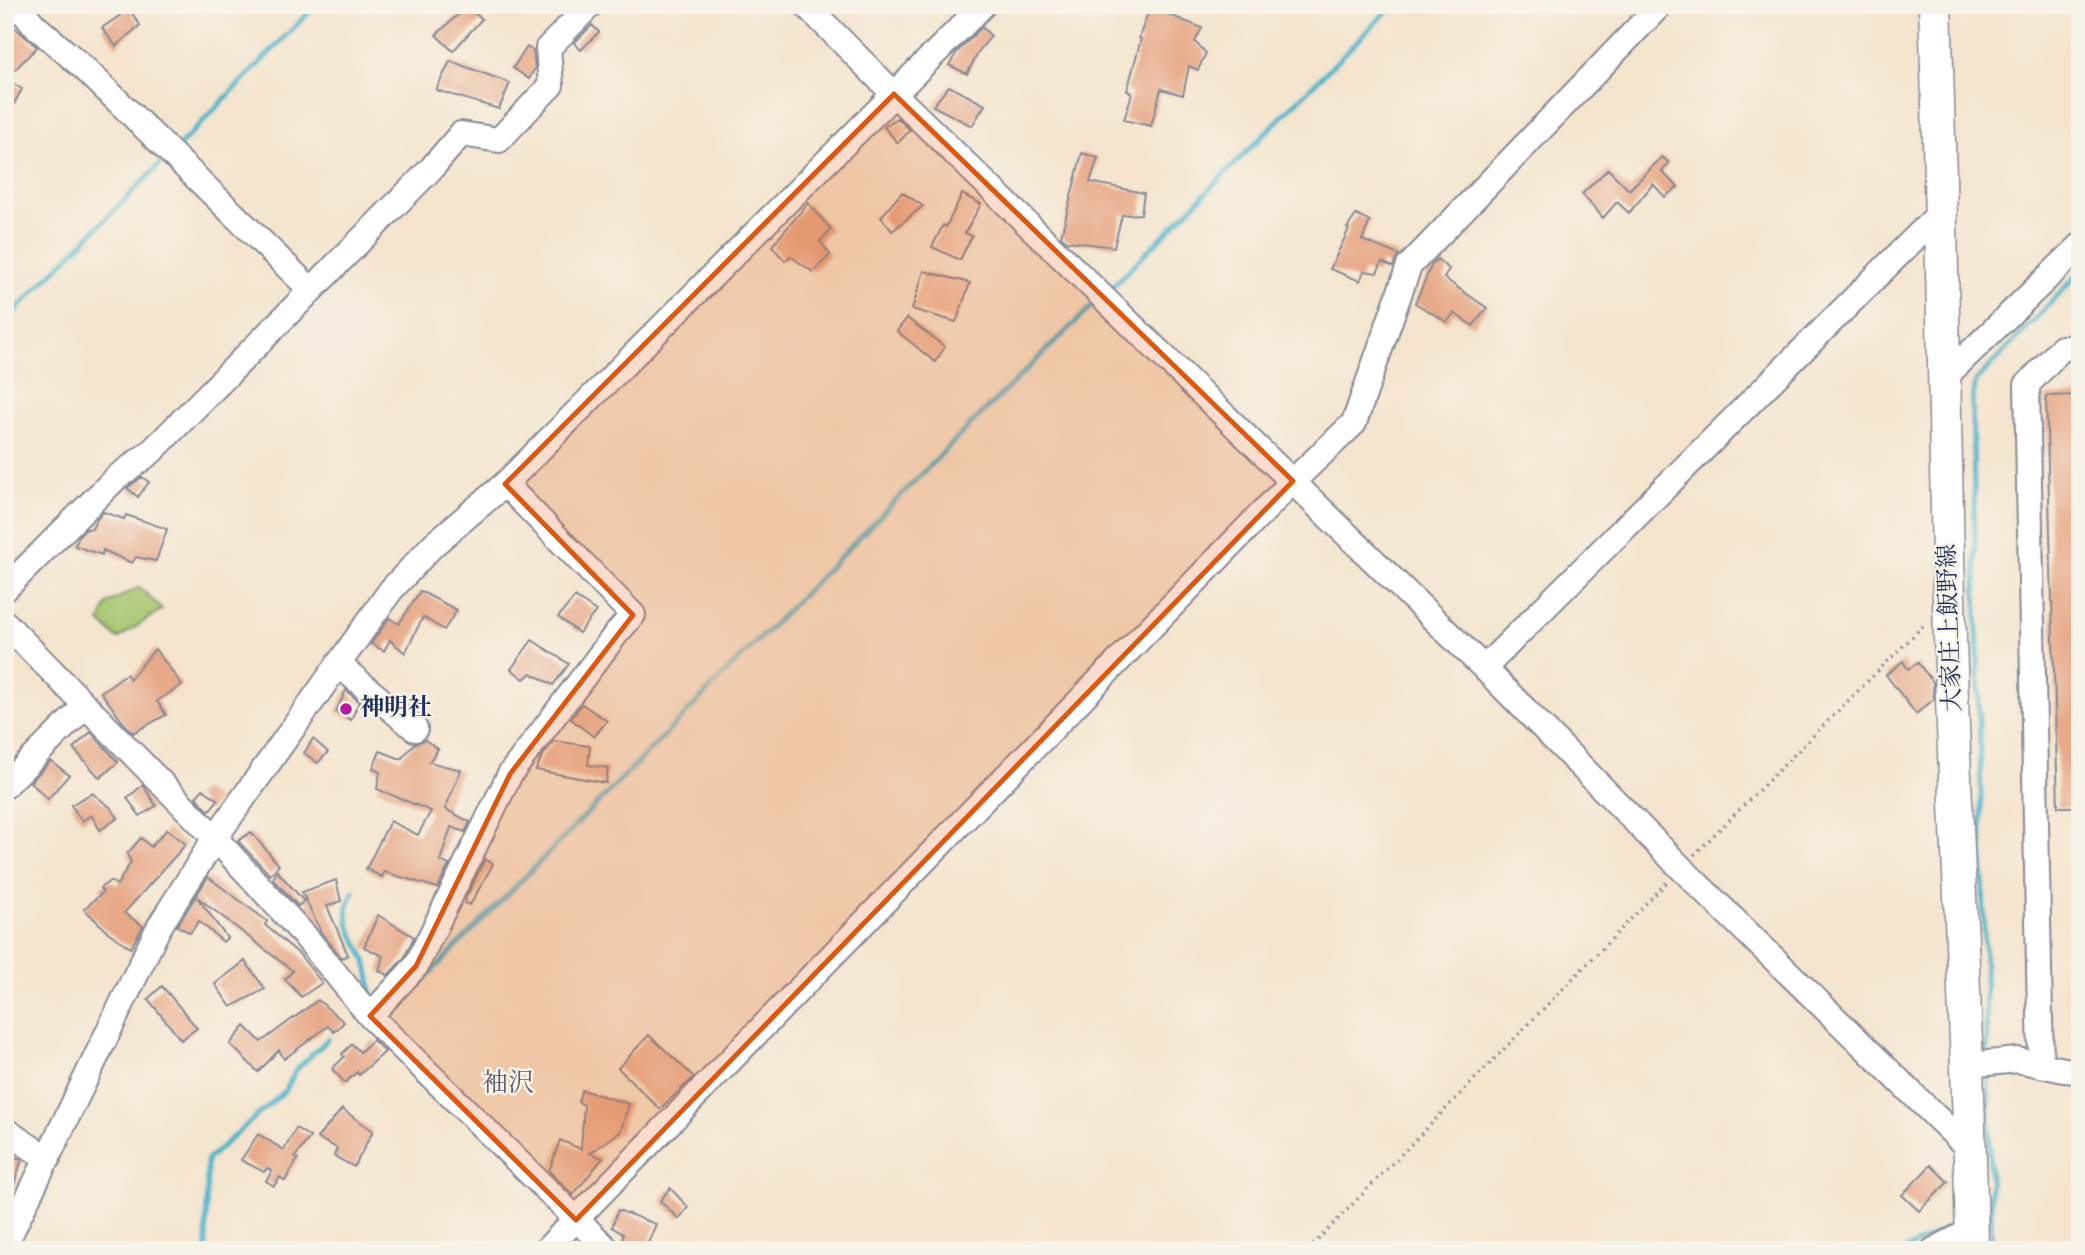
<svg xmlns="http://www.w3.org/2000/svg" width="2085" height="1255" font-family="'Old Standard TT','Noto Serif JP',serif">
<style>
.green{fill:#a5c46c;stroke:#607a65;stroke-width:2}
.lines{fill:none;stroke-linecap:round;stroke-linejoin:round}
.stream{stroke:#4cb3cb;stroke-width:5}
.building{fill:#e7a988}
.minor-casing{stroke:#888a96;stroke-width:28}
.major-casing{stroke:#888a96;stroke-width:35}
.path{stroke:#888a96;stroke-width:3.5;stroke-dasharray:2 5;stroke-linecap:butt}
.minor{stroke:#fff;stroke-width:24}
.major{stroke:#fff;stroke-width:32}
.marked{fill:#de5710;fill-opacity:0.2;stroke:#de5710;stroke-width:5;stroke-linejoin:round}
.poi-dot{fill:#b5179e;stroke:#f7f3e8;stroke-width:2.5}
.labels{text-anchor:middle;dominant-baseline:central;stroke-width:5;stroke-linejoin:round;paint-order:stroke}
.street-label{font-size:24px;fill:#1b2f5e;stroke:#f7f3e8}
.poi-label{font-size:24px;font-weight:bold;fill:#1b2f5e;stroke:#f7f3e8;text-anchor:start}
.neighbourhood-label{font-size:26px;fill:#625a6d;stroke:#f7f3e8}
</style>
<rect width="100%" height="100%" fill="#f7f3e8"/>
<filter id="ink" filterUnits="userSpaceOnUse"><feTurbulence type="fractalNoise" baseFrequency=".0143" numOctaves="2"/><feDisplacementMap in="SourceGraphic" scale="14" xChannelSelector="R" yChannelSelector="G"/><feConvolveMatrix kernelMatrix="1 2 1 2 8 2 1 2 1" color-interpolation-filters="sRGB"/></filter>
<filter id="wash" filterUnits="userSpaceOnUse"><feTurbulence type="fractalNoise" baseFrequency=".00686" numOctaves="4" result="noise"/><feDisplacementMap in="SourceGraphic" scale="28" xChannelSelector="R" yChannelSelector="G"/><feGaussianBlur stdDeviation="1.57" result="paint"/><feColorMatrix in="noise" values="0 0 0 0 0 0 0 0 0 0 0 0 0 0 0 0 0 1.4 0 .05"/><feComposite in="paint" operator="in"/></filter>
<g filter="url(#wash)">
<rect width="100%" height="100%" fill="#f4e4cd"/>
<path class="green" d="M139,587L162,609L118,639L100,622L107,604Z"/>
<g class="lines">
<path class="stream" d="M177,148L316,5
M1106,293L1393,5
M5,321L167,157
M354,891C338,919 354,933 365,959C370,972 371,985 372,998
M386,1018L969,426L1096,302
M1987,1057L1972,403L1976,381L2080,272
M1988,1070L1992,1250
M206,1250L207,1160L286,1090L296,1070L328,1039
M1906,1250L1947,1228L1958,1226"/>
</g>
<g id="blocks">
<path class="building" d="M466,7L482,19L453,51L436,35Z
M1150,7L1202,28L1195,42L1206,53L1198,70L1189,66L1183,95L1161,89L1151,126L1124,120L1132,93L1127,91L1141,39L1139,38Z
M129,9L140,25L116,46L102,28Z
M592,25L599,32L581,50L574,43Z
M13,26L37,47L6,79L22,89L5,120V36Z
M982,27L991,36L979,51L967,74L949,65L957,52Z
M527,47L533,51L535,68L529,79L513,68Z
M450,61L510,83L499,109L436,90Z
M949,86L985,105L972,126L933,106Z
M897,118L910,130L898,143L884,127Z
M1082,153L1098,158L1090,182L1144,193L1141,214L1122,215L1114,247L1066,241L1061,236Z
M1662,157L1669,163L1662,172L1678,187L1665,197L1653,184L1629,213L1617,202L1603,218L1582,194L1608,169L1629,190Z
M902,192L923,206L892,231L881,217Z
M962,194L981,204L965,233L972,236L960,260L932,247L943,225L946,227Z
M808,203L831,229L820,241L830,255L813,272L790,256L785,261L772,246Z
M1356,215L1370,221L1362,240L1399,255L1393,267L1382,262L1377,273L1364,271L1360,281L1330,269L1349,229L1347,228Z
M1437,259L1449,269L1444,278L1487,308L1473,326L1454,313L1447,322L1415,303L1432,264Z
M924,271L970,283L956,322L912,309Z
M907,318L945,347L935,362L897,331Z
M2080,395V807H2058L2046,396Z
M142,477L149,482L138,497L127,488Z
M103,512L124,519L126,515L167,529L156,561L136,557L132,563L103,550L102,555L75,546L79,536L86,529H92L97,519Z
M420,591L457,610L444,630L423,617L405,653L390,640L384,651L371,644L389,618L399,624Z
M575,597L596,611L579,633L558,617Z
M532,640L569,664L553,685L531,673L524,679L511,669Z
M155,649L182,685L157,701L166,715L133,733L122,721L101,692L126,674L130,679Z
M1903,661L1908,669L1918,663L1933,682L1934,699L1916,714L1886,675Z
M346,690L359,702L351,720L336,712Z
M582,704L607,721L594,737L571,719Z
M91,732L118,762L100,778L73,748Z
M313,739L328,752L318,763L304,753Z
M425,740L438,749L429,762L461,770L445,809L470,822L465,832L451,827L440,861L449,865L438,888L384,872L382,877L366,869L390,821L418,835L431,811L377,789L380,772L373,768L380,751L401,759L414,744Z
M554,741L590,746L588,765L608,768L606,783L536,770L541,758Z
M51,761L69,775L48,799L30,782Z
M143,785L156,806L140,816L127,798Z
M203,789L218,800L209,811L196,797Z
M92,793L110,807L118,818L100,830L91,815L82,821L71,805Z
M167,829L186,844L124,913L143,926L131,948L109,933L84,909L103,892L100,888L110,881L117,885L131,862L127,854L141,838L151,847Z
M251,832L279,865L270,875L238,841Z
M485,859L493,864L470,905L465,903L466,897Z
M277,871L304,901L298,906L273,879Z
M208,877L267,921L265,925L299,954L322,983L301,997L285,979L293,971L197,897L227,938L223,942L199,921L190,933L177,926Z
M336,880L341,901L327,906L348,955L342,958L322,934L302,892Z
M378,915L414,937L404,958L388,975L379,971L383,956L364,947Z
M245,961L265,989L231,1007L215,984Z
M162,986L197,1028L181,1040L148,999Z
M318,1000L344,1022L334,1032L328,1026L284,1059L279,1050L258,1072L230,1044L245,1026L261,1042Z
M649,1035L694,1077L660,1109L618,1068Z
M373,1040L385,1052L359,1075L357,1072L345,1083L332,1069L344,1057L342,1054L352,1044L360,1052Z
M582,1090L629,1104L620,1132L590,1153L603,1158L573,1195L549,1171L560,1140L581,1149L584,1105L578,1102Z
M342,1109L373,1131L354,1167L334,1156L337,1148L317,1138Z
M296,1128L310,1137L295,1157L298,1159L285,1181L280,1177L274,1186L266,1181L272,1171L267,1168L264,1172L241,1160L258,1134L284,1150Z
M5,1154L22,1159L8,1204L5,1203Z
M1931,1165L1948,1182L1919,1211L1902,1195Z
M670,1188L688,1207L679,1219L660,1201Z
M618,1210L656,1224L645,1250H622L623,1234L612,1227Z"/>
</g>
</g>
<g filter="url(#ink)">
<use href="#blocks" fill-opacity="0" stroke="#888a96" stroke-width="2"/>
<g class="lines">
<defs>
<path id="minor" d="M18,5L33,24L85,69L311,290
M806,5L894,94L1484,668L1681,868L1969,1149
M1946,376L2080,246
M5,589L117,477L151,452L430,170L461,134L499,140L551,85L548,48L590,5
M5,623L215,838L305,936L370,1016L608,1250
M338,664L415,729
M1484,668L1940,213
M5,786L85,706
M370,1016L416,966L510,774L616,634L633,615L505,484
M1968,1065L2018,1060L2064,1070L2080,1071
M2041,1065L2027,385L2062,348L2080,347
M5,1130L48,1159
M5,1245L159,927L215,838L391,590L433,545L505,484L983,5
M546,1250L1293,481L1354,423L1409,266L1660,5
M1934,1250L1972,1230"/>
<path id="major" d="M1935,5C1942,203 1944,401 1949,599C1954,816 1969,1033 1972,1250
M5,10L8,5"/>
</defs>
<use href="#minor" class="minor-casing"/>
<use href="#major" class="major-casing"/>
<path class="path" d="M1694,855L1926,623
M1308,1250L1668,881"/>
<use href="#minor" class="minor"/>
<use href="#major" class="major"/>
</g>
</g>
<path class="marked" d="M894,94L1293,481L576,1220L370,1016L416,966L510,774L633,615L505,484Z"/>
<circle class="poi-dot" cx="346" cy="709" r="7"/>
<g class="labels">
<g class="street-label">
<text transform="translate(1951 628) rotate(-92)">大家庄上飯野線</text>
</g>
<g class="poi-label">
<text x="360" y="709">神明社</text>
</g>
<g class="neighbourhood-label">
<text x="508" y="1084">袖沢</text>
</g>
</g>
<rect width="2085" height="1255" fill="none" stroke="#f7f3e8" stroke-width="28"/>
</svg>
